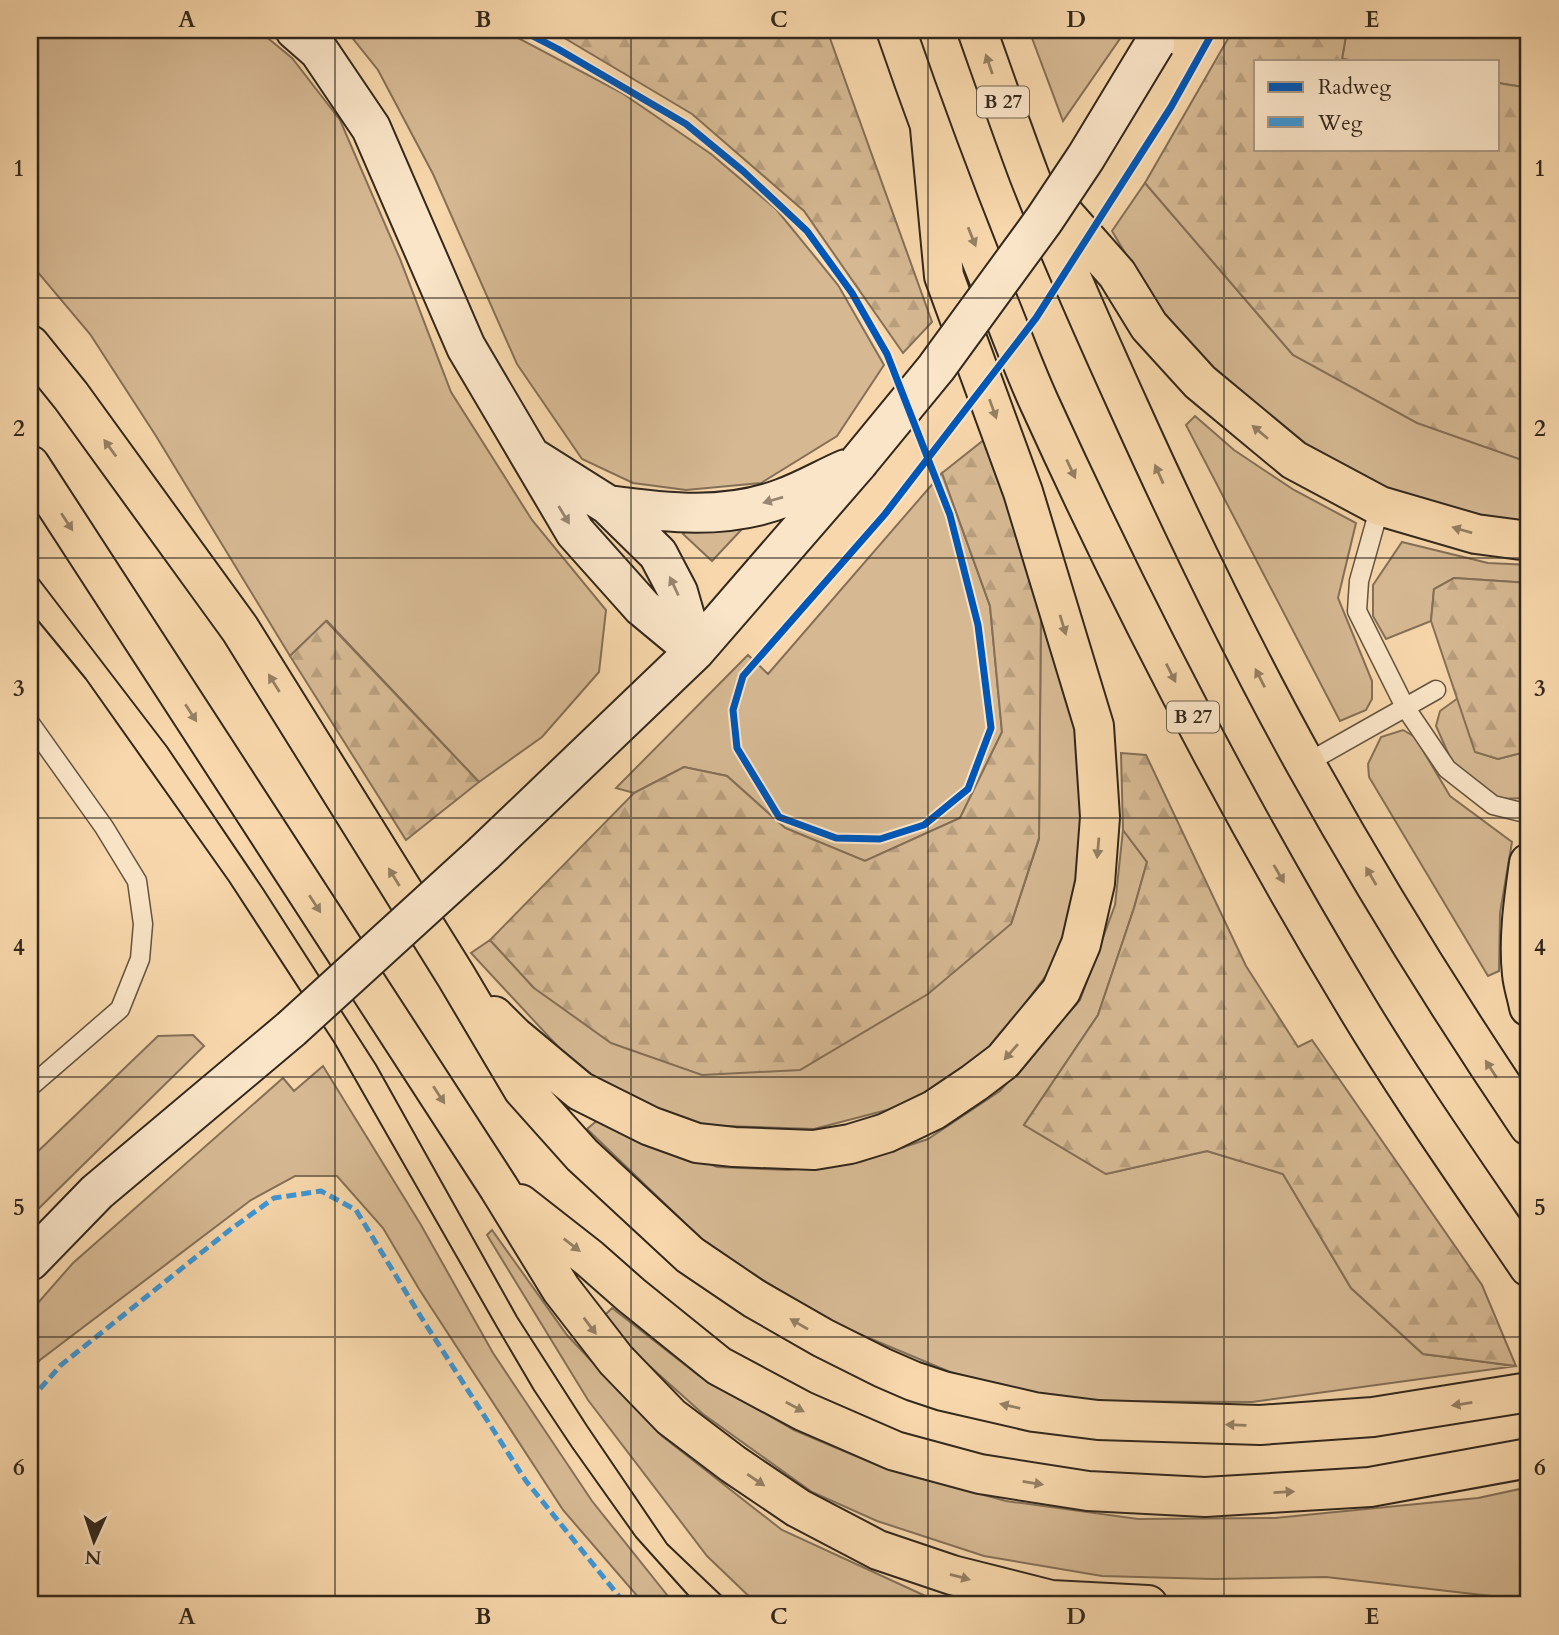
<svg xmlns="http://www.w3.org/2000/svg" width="1559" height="1635" font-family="Cardo,serif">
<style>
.green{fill:#d6b993;stroke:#847058;stroke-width:2}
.forest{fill:url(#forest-firs);stroke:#847058;stroke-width:2}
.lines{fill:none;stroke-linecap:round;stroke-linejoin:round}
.lane-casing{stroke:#635440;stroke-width:21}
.secondary-casing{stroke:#32281d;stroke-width:42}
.highway-casing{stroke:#32281d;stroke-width:42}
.lane{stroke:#fae5c8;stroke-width:18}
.secondary{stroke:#fae5c8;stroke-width:38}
.highway{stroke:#f7d7ab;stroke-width:38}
.tram{stroke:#32281d;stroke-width:2}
.secondary-bridge-casing{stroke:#32281d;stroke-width:42;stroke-linecap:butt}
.secondary-bridge{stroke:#fae5c8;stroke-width:38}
.quiet{stroke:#3d96d5;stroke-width:5;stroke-dasharray:10 5;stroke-linecap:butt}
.cycleway-casing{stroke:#fae5c8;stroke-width:11}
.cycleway{stroke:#0057b8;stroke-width:7}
.oneway{fill:#948064}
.oneway2{fill:#968672}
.grid{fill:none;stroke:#32281d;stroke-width:2;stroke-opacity:0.55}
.labels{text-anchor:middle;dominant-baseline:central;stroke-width:5;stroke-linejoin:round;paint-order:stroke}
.shield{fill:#fae5c8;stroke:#6e6150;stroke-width:2}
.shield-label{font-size:19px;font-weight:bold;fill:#32281d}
.neatline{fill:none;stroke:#32281d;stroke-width:2.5}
.grid-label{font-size:23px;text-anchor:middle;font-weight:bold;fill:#32281d}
</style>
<defs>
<pattern id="forest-firs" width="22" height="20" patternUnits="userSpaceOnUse" patternTransform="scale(1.75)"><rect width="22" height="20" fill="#d6b993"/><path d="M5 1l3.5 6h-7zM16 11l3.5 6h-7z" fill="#b89f7e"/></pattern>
</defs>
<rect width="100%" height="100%" fill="#f7d7ab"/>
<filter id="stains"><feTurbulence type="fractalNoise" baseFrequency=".00286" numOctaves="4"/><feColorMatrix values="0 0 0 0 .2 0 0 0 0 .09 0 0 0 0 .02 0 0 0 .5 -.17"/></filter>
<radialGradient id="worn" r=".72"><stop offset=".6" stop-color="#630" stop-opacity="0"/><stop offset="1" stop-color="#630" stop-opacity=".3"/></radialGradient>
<path class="green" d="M30,30H258L292,58L340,120L400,259L451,392L532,520L606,610L599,672L542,737L479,782L327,621L290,656L156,436L90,334L30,263Z
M346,30H503L622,93L711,154L776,209L838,285L884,365L837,436L761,483L686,490L633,483L582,459L517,364L433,174L378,70Z
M1029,30H1126L1063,121Z
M1347,30H1522L1529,31V88L1498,83V61H1357L1342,59Z
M1145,183L1293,355L1522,460L1529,461V524L1442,511L1375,489L1293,444L1226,390L1164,318L1112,231Z
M1195,416L1234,450L1294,490L1356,523L1338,598L1372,681V699L1366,710L1340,721L1186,425Z
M942,473L990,606L1002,732L960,818L865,861L785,828L727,776L684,767L634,793L616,788L748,655L768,674Z
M737,525L742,529L712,561L683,534L686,531Z
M1402,542L1488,563L1529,565V583L1454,578L1434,589L1431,621L1386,639L1373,616V585Z
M1041,602L1078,736L1083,797L1074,907L1059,958L995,1044L910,1104L814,1129L691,1125L590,1081L471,953L490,940L534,988L1011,924L1039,839Z
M1458,698L1476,752L1498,759L1529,751V798L1498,799L1452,762L1436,726L1440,711Z
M1403,730L1415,737L1450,796L1512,842L1500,913L1499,971L1488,976L1369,777L1368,764L1381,737Z
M1123,830L1147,862L1134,908L1098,1015L1024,1125L1106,1174L1207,1151L1283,1174L1351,1288L1423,1354L1516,1366L1252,1402L1069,1401L955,1374L833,1323L711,1248L587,1129L599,1119L717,1167L788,1170L860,1162L928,1139L1000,1091L1080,1000L1115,905Z
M193,1035L204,1046L30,1217V1159L158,1036Z
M323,1066L421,1225L493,1353L592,1501L675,1605H645L563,1510L419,1289L383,1228L337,1176H295L251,1200L40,1360L30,1373V1312L73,1263L283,1078L294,1091Z
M492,1230L567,1335L662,1436L782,1530L945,1605H758L707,1556L588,1400L487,1235Z
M612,1308L698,1375L794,1430L884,1468L1006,1501L1138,1519L1275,1518L1478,1498L1529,1487V1605L1491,1596L1326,1577L1213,1579L1102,1576L984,1556L877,1521L812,1492L703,1414L635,1353L603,1317Z"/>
<path class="forest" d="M551,30H827L932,322L903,353L804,211L692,114Z
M1233,30H1347L1342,59L1357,61H1256V149H1498V83L1529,88L1528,205L1529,206V461L1522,460L1417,423L1293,355L1145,183Z
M985,439L1041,602L1039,838L1011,924L928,994L800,1070L702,1075L611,1043L534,988L490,940L634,793L684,767L727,776L785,828L865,861L960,818L1002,732L990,606L942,473Z
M1454,578L1529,583V751L1498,759L1475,752L1431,621L1434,589Z
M326,621L479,782L406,840L290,656Z
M1121,753L1146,755L1246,966L1298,1047L1312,1040L1482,1285L1516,1366L1423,1354L1351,1288L1283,1174L1207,1151L1106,1174L1024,1125L1098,1015L1134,908L1147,862L1123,830Z"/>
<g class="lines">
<defs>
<path id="lane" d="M1380,506L1359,581L1357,611L1405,707L1447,769L1493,805L1529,814
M30,723L104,827L137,881L143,924L140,959L120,1009L30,1087
M1305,764L1436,690"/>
<path id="secondary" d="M295,30L319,51L371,128L466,347L575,532L642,607L695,651
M535,459L608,505L658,554L678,592L695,651
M608,505C666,513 726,520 783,498C805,490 825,478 846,469
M484,853L695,651L858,463
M30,1261L97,1192L291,1029"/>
<path id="highway" d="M896,30C927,120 961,210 997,299C1011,333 1024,369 1039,402C1133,609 1238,810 1355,1004C1409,1094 1470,1180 1529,1267
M977,30C994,78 1011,127 1029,175C1059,252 1093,328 1127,403C1182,525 1240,646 1305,763C1374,887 1450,1009 1529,1126
M1049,197L1117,274L1149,326L1200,382L1294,460L1380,506L1476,534L1529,541
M30,345L71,396L240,629L456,976L523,1089L582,1155L690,1255L755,1299L823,1338L883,1368L913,1381L943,1391L1034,1412L1098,1420L1260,1425L1373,1417L1529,1392
M30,465L499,1188L561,1289L616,1360L671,1417L733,1464L798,1508L878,1550L952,1575L1051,1600L1148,1605
M1529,863C1524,899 1518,938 1522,974C1523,985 1527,996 1529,1007
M494,1016L514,1036L580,1091L650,1126L697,1143L734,1147L814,1150L850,1144L886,1133L934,1110L974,1083L1003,1061L1061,991L1081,944L1095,883L1100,817L1094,726L1023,492L944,276L930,128
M520,1204L589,1258L631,1295L719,1366L803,1411L895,1451L980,1474L1088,1491L1205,1497L1370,1487L1529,1458"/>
</defs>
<use href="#lane" class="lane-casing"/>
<use href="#secondary" class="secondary-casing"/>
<use href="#highway" class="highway-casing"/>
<use href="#lane" class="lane"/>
<use href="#secondary" class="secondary"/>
<use href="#highway" class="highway"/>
<path class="tram" d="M30,568L167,747L263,889L376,1065L517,1317L587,1426L667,1544L731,1605
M30,611L86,679L229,881L334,1042L497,1327L534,1390L572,1447L636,1537L697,1605"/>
<defs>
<path id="secondary-bridge" d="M858,463L936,368L1044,220L1086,157L1155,43
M291,1029L484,853"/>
</defs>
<use href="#secondary-bridge" class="secondary-bridge-casing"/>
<use href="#secondary-bridge" class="secondary-bridge"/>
<path class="quiet" d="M30,1400L61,1365L231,1229L274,1198L321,1191L356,1210L421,1317L526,1481L626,1605"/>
<defs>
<path id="cycleway" d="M521,30L558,49L686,124L743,171L807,231L852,293L887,354L950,515L978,625L991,728L968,789L924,825L880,839L836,838L779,817L737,748L733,710L743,676L885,514L1036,318L1171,107L1214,30"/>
</defs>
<use href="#cycleway" class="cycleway-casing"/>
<use href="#cycleway" class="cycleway"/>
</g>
<defs><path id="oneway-solid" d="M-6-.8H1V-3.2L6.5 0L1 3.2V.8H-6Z" transform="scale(1.75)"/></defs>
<g class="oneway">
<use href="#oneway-solid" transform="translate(989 64) rotate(-109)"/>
<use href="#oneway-solid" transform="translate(972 237) rotate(68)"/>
<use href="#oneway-solid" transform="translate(993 409) rotate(70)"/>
<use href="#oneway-solid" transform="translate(1260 432) rotate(-140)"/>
<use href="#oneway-solid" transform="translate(110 448) rotate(-126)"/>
<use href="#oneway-solid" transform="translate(1071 469) rotate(65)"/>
<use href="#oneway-solid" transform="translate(1159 474) rotate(-114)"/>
<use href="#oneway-solid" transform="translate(67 522) rotate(57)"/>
<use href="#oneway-solid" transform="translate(1462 530) rotate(-164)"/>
<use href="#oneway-solid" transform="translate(1063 625) rotate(73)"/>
<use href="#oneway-solid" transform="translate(1171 673) rotate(63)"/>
<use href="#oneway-solid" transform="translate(1260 678) rotate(-117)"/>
<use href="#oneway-solid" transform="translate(274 683) rotate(-122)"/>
<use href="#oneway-solid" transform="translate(191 713) rotate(57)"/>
<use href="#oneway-solid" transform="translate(1098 848) rotate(95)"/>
<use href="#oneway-solid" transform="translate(1279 874) rotate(60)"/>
<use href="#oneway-solid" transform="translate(1371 876) rotate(-120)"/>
<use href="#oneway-solid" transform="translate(394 877) rotate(-122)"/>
<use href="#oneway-solid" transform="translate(315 904) rotate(57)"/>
<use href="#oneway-solid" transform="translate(1011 1052) rotate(131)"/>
<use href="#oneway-solid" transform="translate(1491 1069) rotate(-123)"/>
<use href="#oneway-solid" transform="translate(439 1095) rotate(57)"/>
<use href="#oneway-solid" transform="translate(572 1245) rotate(38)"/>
<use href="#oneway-solid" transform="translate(799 1324) rotate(-150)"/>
<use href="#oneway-solid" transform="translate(590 1326) rotate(53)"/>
<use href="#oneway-solid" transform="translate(1462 1404) rotate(171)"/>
<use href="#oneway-solid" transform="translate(1010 1406) rotate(-167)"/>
<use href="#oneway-solid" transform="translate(795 1407) rotate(28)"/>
<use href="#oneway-solid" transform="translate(1236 1425) rotate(-178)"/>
<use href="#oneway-solid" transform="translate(756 1480) rotate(34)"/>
<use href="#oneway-solid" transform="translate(1033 1483) rotate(9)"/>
<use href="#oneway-solid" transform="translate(1284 1492) rotate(-3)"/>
<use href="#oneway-solid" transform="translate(960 1577) rotate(15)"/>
</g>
<g class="oneway2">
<use href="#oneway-solid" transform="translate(773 500) rotate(164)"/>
<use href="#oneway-solid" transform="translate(564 515) rotate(59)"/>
<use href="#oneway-solid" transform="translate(674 586) rotate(-115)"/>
</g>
<path class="grid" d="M335,30V1605M631,30V1605M928,30V1605M1224,30V1605M30,298H1529M30,558H1529M30,818H1529M30,1077H1529M30,1337H1529"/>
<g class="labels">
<g class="shield">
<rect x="977" y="86.5" width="52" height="31" rx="5"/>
<rect x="1167" y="701.5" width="52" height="31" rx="5"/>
</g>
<g class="shield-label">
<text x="1003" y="102">B 27</text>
<text x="1193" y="717">B 27</text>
</g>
</g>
<rect width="1559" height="1635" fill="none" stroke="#f7d7ab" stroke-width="77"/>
<rect x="1254" y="60" width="245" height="91" fill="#fae5c8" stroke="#aa9984" stroke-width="2"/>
<rect x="1268" y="82" width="35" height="10" fill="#0057b8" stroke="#aa9984" stroke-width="2"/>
<text x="1318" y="94" font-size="21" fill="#32281d">Radweg</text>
<rect x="1268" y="117" width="35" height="10" fill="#3d96d5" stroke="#aa9984" stroke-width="2"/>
<text x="1318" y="130" font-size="21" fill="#32281d">Weg</text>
<g transform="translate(94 1541) rotate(183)" stroke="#fae5c8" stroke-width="5" paint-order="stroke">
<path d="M0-5L12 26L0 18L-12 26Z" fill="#32281d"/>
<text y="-10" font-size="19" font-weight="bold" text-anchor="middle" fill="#32281d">N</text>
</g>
<rect x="38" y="38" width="1482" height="1558" class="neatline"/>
<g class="grid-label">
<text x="187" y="27">A</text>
<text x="483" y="27">B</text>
<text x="779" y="27">C</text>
<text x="1076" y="27">D</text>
<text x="1372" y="27">E</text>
<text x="19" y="176">1</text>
<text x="1540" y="176">1</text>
<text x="19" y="436">2</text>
<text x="1540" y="436">2</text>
<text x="19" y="696">3</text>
<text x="1540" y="696">3</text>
<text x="19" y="955">4</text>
<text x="1540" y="955">4</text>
<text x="19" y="1215">5</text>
<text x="1540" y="1215">5</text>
<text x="19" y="1475">6</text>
<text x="1540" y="1475">6</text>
<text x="187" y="1624">A</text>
<text x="483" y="1624">B</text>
<text x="779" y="1624">C</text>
<text x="1076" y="1624">D</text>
<text x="1372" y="1624">E</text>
</g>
<rect width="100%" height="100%" filter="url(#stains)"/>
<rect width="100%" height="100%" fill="url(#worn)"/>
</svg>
